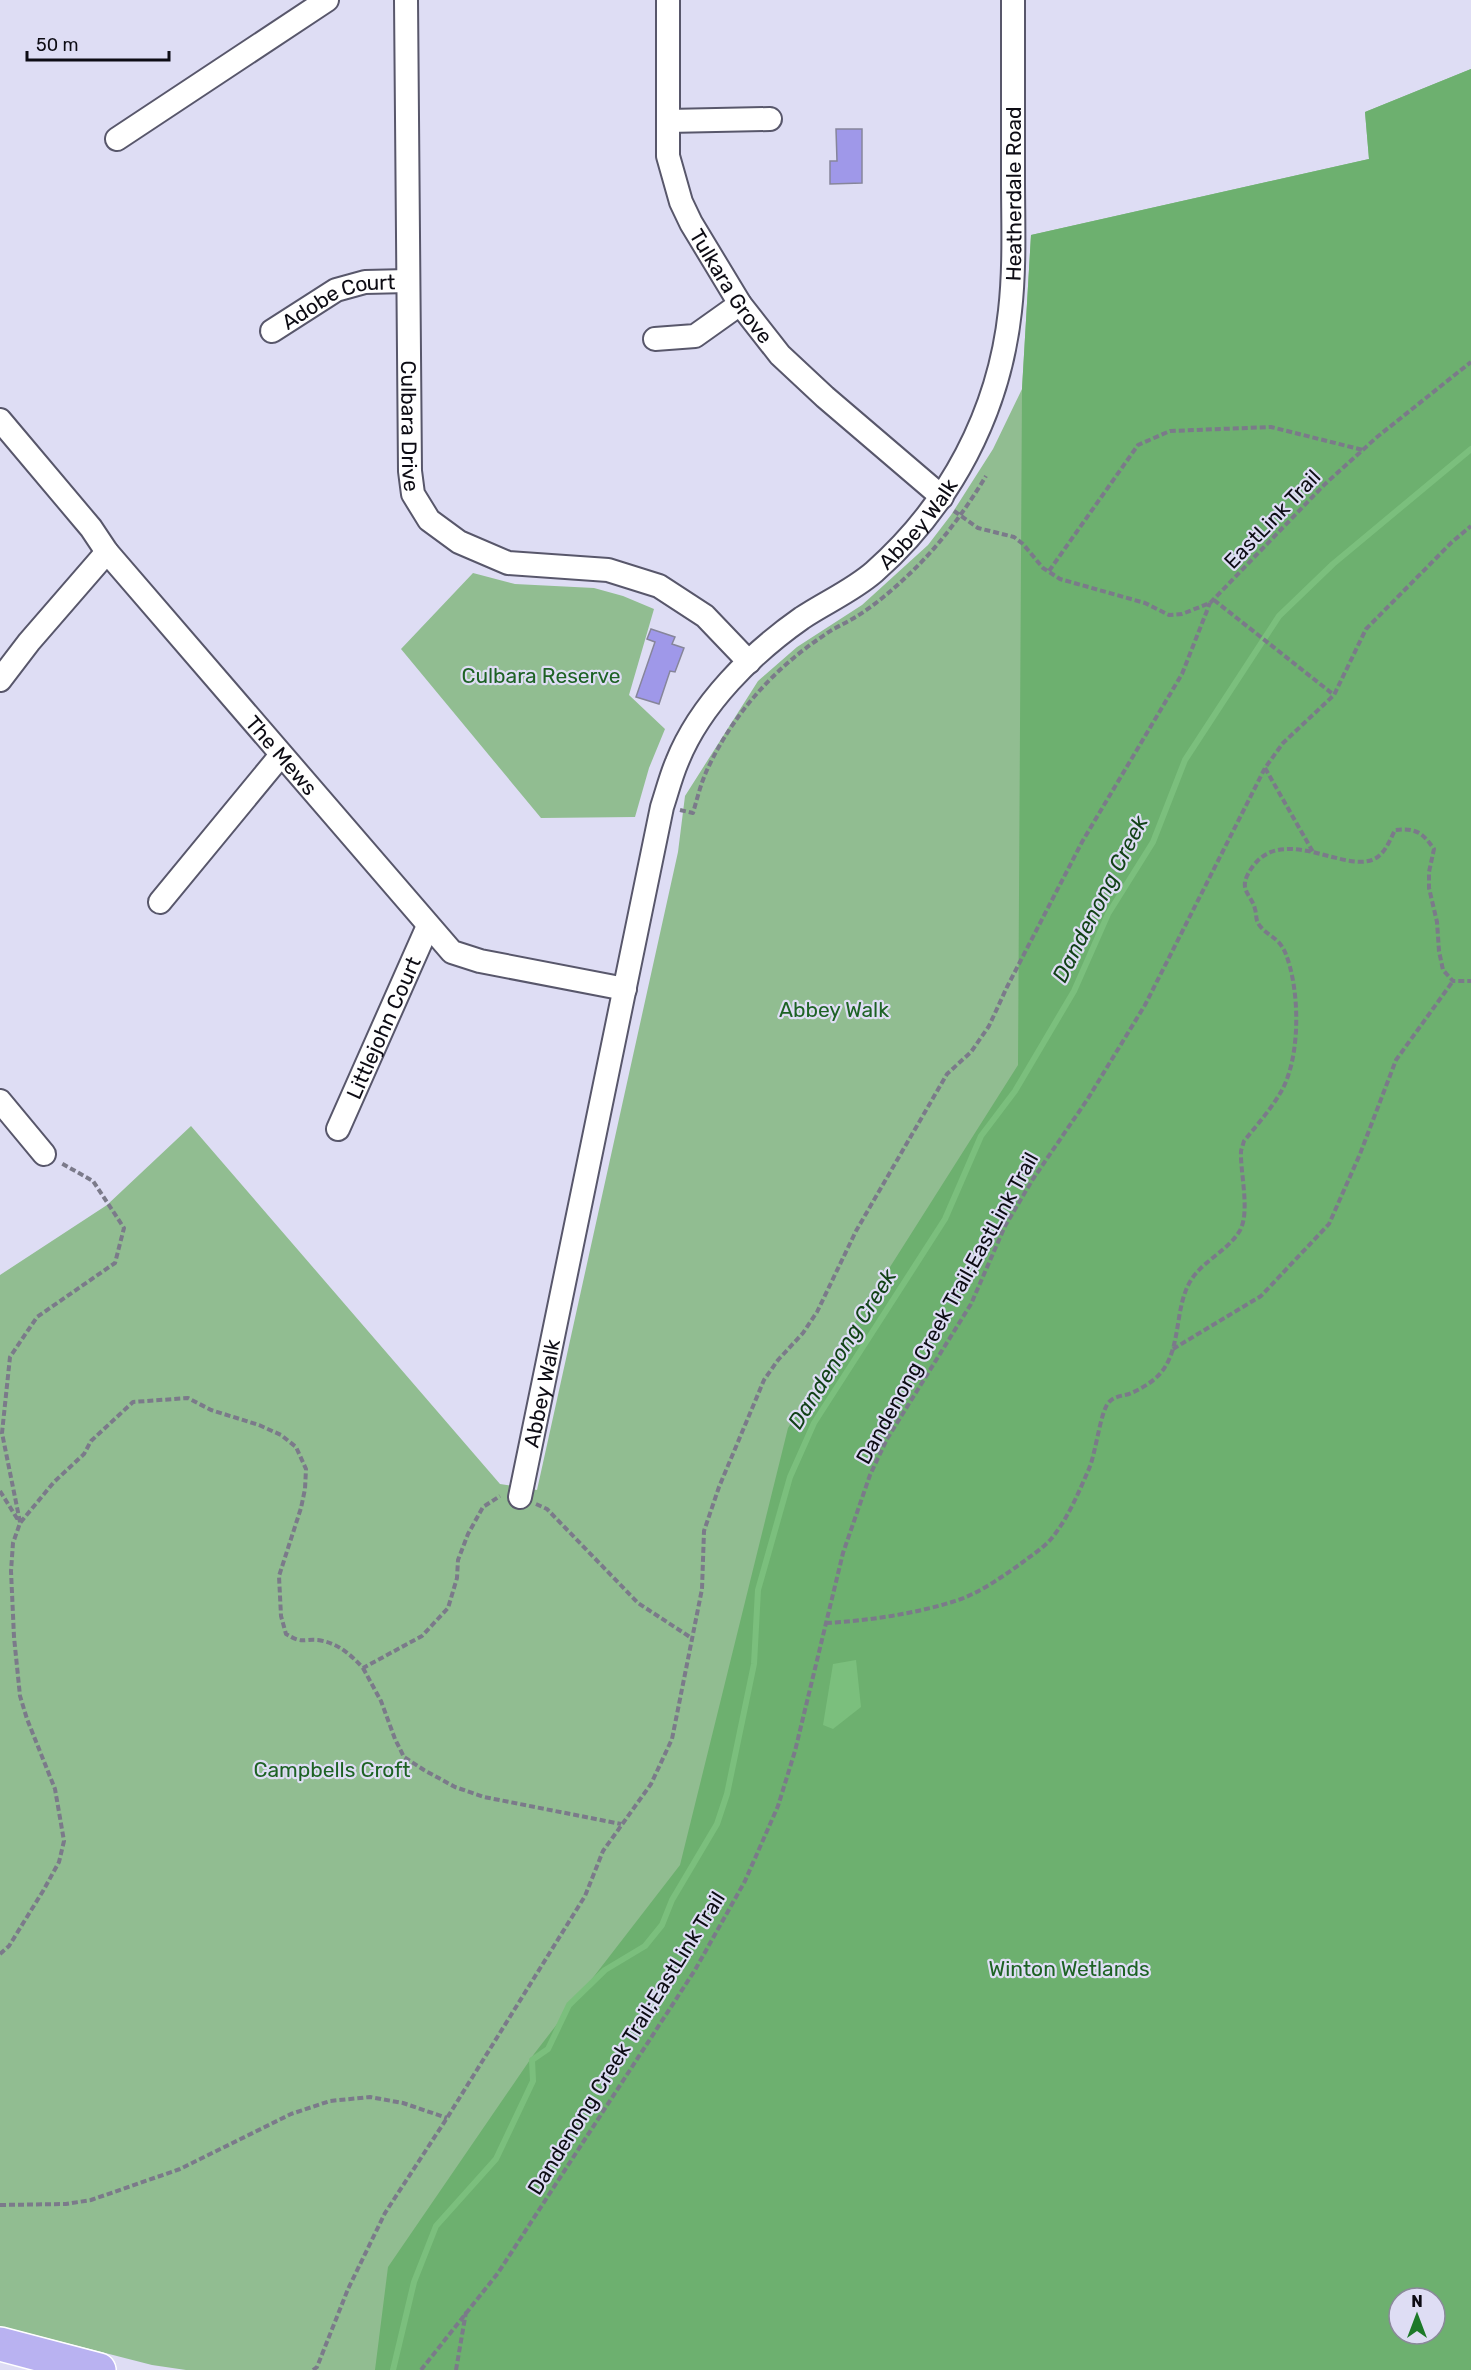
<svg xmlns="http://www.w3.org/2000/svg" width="1471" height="2370" font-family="Rubik,sans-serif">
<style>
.green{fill:#91bd91;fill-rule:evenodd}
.forest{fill:#6db06f;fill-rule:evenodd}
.water{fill:#7bbf7d}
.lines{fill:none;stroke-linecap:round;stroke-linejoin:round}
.stream{stroke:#7bbf7d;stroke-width:6}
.building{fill:#9f98e9;stroke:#86859a;stroke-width:1.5}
.street-casing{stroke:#58576b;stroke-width:26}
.primary-casing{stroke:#fff;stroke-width:36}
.path{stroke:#7b7a8a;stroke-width:4;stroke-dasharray:6 3;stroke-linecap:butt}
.street{stroke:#fff;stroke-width:22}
.primary{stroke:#b9b2f1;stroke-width:33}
.labels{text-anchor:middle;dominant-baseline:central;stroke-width:4.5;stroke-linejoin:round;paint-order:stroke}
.street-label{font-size:21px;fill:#0d0c14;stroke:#deddf4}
.park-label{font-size:21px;fill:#1d6224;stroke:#deddf4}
.water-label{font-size:22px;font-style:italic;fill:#124217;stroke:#deddf4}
</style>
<rect width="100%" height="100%" fill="#deddf4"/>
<path class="green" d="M1471,69V2370H186L152,2365L0,2326V1275L107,1205L191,1126L500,1484L537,1490L678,852L685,796L758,681L797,647L862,605L928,545L951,515L993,449L1022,389L1031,235L1369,159L1365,112ZM1399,2298H1435V2334H1399Z
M473,573L515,584L594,588L623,596L654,609L629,695L665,729L649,768L635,817L541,818L401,649Z"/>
<path class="forest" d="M1471,69V2370H375L388,2267L534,2054L680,1865L788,1428L1018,1065L1022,389L1031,235L1369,159L1365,112ZM1399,2298H1435V2334H1399Z"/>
<path class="water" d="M856,1660L861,1707L833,1729L823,1725L833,1664Z"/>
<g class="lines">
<path class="stream" d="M393,2370L414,2282L436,2226L496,2159L533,2081L532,2060L548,2049L569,2005L605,1970L645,1946L662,1925L672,1900L717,1824L727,1794L754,1664L758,1590L790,1477L814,1423L945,1219L981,1136L1015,1091L1074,991L1108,914L1153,842L1185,760L1279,616L1333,564L1471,449"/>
</g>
<path class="building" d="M836,129H862V183L830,184V161H837Z
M651,629L675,637L672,644L684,648L675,672L670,671L659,704L636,697L655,642L647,639Z"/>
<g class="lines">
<defs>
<g id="street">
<path id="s1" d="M406,0L410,471L413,494L429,520L459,542L508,563L608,570L659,586L705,616L749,662"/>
<path id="s2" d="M668,0V156L681,202L691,223L740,304L780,355L825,397L942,497"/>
<path d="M668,121L770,119"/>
<path d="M117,139L327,0"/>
<path id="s3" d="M272,331L336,290L365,282L408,281"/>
<path d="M655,339L695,336L740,304"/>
<path id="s4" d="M0,420L91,528L107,552L452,952L480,961L625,989"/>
<path d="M0,680L29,642L107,552"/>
<path d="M160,902L281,755"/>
<path d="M0,1101L44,1154"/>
<path id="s5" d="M338,1129L428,926"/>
<path id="s6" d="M520,1497L662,807C667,792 671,776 677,762C700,704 752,653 802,618C826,602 852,591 874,572C950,505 999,413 1010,311C1015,267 1013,223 1013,179C1013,119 1013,60 1013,0"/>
</g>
<path id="primary" d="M0,2344L99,2370"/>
</defs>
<use href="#street" class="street-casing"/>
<use href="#primary" class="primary-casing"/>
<path class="path" d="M954,511L978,528L1014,537L1023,544L1043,568L1060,579L1145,603L1169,615L1182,614L1210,603L1324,485L1377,437L1471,362
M1049,571L1138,445L1170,431L1271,427L1363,450
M1214,600L1334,695
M1265,768L1313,852
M680,810L693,813C697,799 701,783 707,770C733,714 774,668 826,634C834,628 844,624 854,618C871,608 889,593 904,579C937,549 963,514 986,476
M1173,1349L1261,1296L1329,1224L1360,1154L1396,1060L1453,981
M0,1491L18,1520
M536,1504L547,1509L638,1603L693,1639
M20,1522L2,1433L10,1357L37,1317L115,1263L124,1228L93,1181L61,1163
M826,1623C865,1621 914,1614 952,1602C977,1595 1002,1577 1023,1562C1032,1555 1043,1548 1051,1539C1067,1520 1078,1494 1088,1471C1096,1455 1100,1411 1109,1402C1115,1396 1122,1396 1129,1394C1143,1388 1157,1380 1165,1367C1181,1342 1175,1306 1191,1280C1203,1261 1227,1251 1239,1232C1251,1214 1240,1173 1241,1151L1244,1141C1257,1125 1272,1108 1282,1090C1301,1055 1300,988 1285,952C1278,937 1269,937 1260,926C1255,920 1257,916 1255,909C1252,896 1240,891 1247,876C1278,813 1353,884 1381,854C1387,848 1391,838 1395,830C1416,828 1422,832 1434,849L1429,872V888L1437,922L1439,951L1443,970L1453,981H1471
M363,1668L381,1701L395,1739L404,1757L424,1770L455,1787L484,1797L621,1824
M0,1954L9,1946L43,1891L59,1862L64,1841L55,1789L27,1719L20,1696L14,1637L11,1571L13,1543L20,1523L54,1482L84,1454L91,1441L133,1402L188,1398L211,1410L259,1425L281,1435L296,1447L306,1469L305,1489L301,1508L279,1576L281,1616L286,1634C303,1644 301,1639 318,1640C338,1643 350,1654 363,1668L422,1636L448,1608L457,1578L458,1560L468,1534L483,1507L500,1496
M0,2205L66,2204L91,2200L180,2169L291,2114L330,2101L370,2097L403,2103L447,2118
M313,2370L317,2367L348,2289L385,2213L447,2118L585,1896L603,1851L651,1784L672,1739L702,1589L704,1531L719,1487L764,1380L778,1360L803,1333L817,1312L856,1231L947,1074L971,1052L989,1026L1007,987L1082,842L1182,674L1210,603
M421,2370L498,2273L695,1970L745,1881L778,1806L795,1751L843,1553L870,1475L887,1439L971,1304L1005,1226L1033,1179L1087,1100L1145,1005L1265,768L1283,743L1334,695L1366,629L1452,542L1471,526
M456,2370L466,2312"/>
<use href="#street" class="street"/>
<use href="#primary" class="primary"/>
</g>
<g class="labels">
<g class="street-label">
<text stroke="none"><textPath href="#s6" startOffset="1449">Heatherdale Road</textPath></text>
<text stroke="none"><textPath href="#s2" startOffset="302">Tulkara Grove</textPath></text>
<text stroke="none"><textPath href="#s3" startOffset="75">Adobe Court</textPath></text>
<text stroke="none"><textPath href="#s1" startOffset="426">Culbara Drive</textPath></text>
<text transform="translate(1272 519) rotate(-46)">EastLink Trail</text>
<text stroke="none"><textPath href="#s6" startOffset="1096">Abbey Walk</textPath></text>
<text stroke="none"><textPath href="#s4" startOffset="438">The Mews</textPath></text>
<text stroke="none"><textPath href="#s5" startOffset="111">Littlejohn Court</textPath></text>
<text transform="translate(947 1308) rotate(-61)">Dandenong Creek Trail;EastLink Trail</text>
<text stroke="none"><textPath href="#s6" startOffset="106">Abbey Walk</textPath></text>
<text transform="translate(626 2043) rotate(-58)">Dandenong Creek Trail;EastLink Trail</text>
</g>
<g class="park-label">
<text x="541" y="675">Culbara Reserve</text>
<text x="834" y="1009">Abbey Walk</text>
<text x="332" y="1769">Campbells Croft</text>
<text x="1069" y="1968">Winton Wetlands</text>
</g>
<g class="water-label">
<text transform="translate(1100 899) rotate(-63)">Dandenong Creek</text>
<text transform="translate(842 1349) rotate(-58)">Dandenong Creek</text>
</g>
</g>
<g transform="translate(1417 2316)"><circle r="28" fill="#deddf4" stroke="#8a899a" stroke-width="1.5"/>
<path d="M0-4.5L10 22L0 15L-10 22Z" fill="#1d7929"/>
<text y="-9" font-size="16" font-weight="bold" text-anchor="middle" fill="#0d0c14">N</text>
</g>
<path d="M27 51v9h142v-9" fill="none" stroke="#0d0c14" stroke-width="3"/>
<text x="36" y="51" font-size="18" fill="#0d0c14" stroke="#deddf4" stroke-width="4.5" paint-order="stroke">50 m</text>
</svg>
